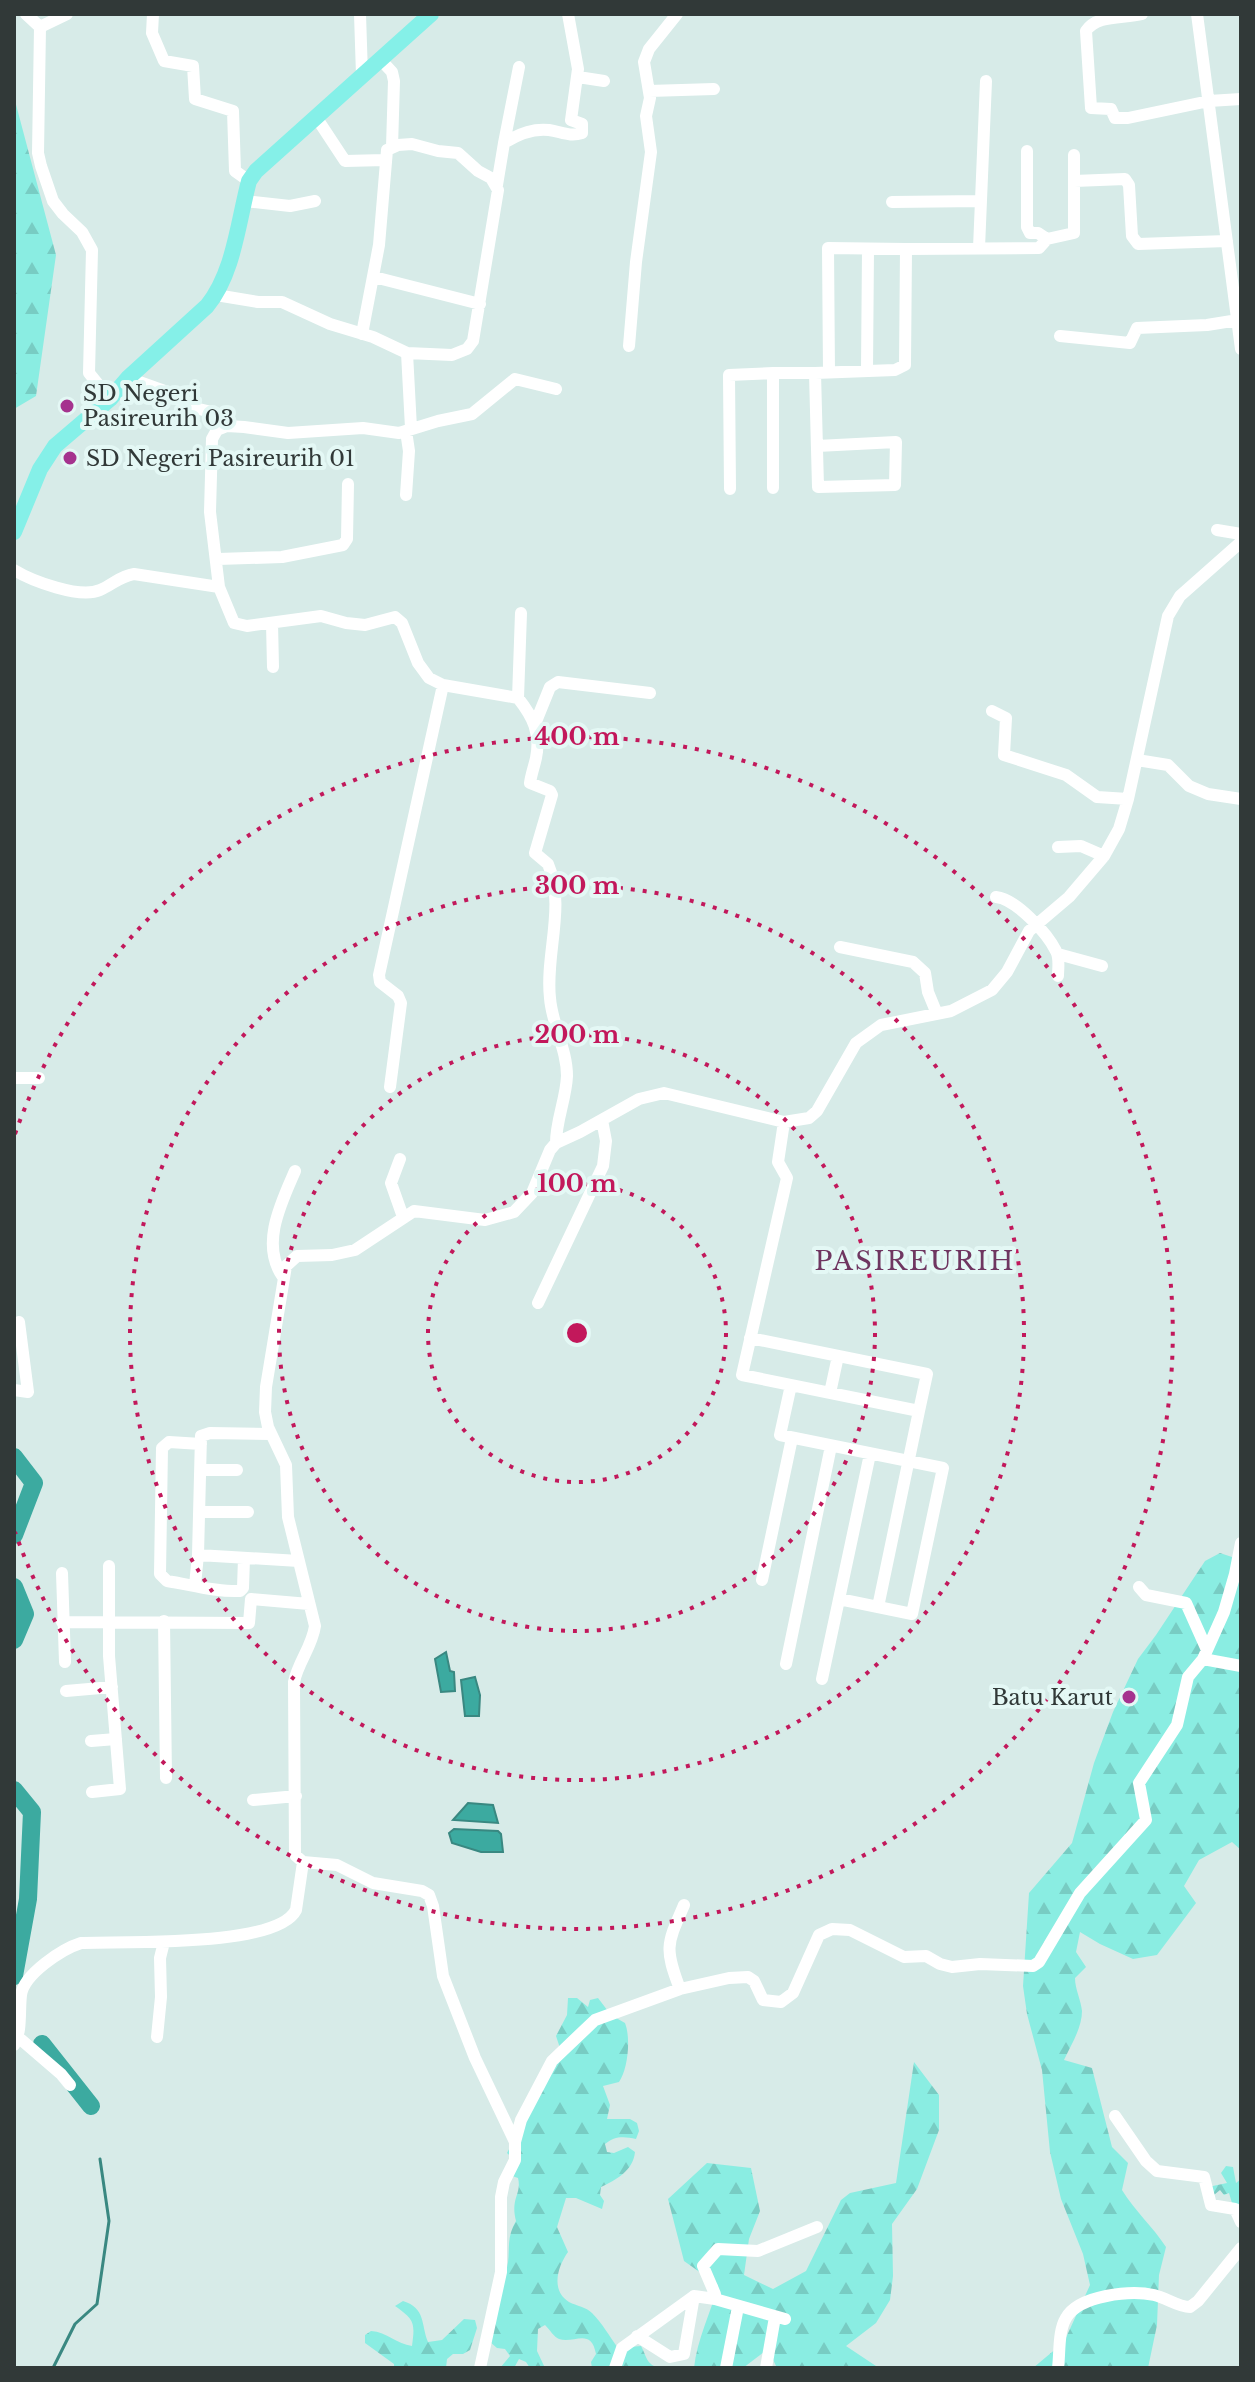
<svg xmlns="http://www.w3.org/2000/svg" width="1255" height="2382" font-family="'Libre Baskerville',serif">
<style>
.forest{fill:url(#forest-firs)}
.water{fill:#3caaa0;stroke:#398881;stroke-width:2}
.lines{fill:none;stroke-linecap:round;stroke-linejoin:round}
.stream{stroke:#398881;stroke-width:3}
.river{stroke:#3caaa0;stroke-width:18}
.minor{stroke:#fff;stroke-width:12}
.major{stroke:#85f0e8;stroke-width:16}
.ring{fill:none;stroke:#c2185b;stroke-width:4;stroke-dasharray:4 8}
.poi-dot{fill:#a5338e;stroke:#e4f8f5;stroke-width:3}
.labels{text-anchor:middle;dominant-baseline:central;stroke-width:8;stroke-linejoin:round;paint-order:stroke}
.poi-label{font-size:22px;fill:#313938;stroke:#e4f8f5;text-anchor:start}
.quarter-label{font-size:26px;letter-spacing:2px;fill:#6f3661;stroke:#e4f8f5}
.centre{fill:#c2185b;stroke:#e4f8f5;stroke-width:4}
.ring-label{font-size:24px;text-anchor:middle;font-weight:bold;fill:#c2185b;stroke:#e4f8f5;stroke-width:8;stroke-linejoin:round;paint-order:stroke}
</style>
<defs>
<pattern id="forest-firs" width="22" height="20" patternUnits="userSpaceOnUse" patternTransform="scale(2)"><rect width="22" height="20" fill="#8aede2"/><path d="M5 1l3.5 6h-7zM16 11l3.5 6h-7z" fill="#78ccc3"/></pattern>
</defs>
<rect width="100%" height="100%" fill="#d7ebe8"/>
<path class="forest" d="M14,97L56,255L36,396L14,409Z
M1220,1553L1241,1560V1850L1232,1842L1199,1860L1184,1886L1196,1903L1157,1955L1133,1959L1100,1944L1080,1932L1076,1952L1086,1967L1075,1978C1075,1989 1081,2000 1082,2011C1082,2028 1071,2045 1064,2060L1092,2068L1112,2147L1128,2163L1122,2190C1135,2211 1153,2227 1166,2247L1159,2275L1157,2325L1148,2368H1033L1064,2342L1090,2285L1083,2254L1061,2199L1050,2152L1042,2070L1027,2014L1023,1986L1029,1893L1072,1843L1094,1763L1113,1712L1138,1659L1156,1635L1205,1561Z
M568,1998H577L588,2007L590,2000L598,1998L611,2015L625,2023C631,2038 628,2069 619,2082L603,2086L610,2105L607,2119H630L637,2123L639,2131L636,2139C624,2136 614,2136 605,2144L607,2152L614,2153L628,2147L635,2152C633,2171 616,2180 601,2187L600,2195L604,2201L602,2209L576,2198H566L557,2227L568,2252C558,2266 550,2290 569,2302C577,2306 586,2307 592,2313C603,2324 609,2336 618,2348L641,2346C647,2357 646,2364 659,2368H592L591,2362L596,2354C591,2327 574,2344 559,2339C554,2337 550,2330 545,2325L538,2329L537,2351L545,2368H530L526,2362L519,2359L514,2368H500L510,2356L505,2349L497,2348L490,2342L503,2276C514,2260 503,2242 516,2221C510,2198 522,2194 518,2178L512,2176L515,2160L507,2153L561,2051L556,2036L567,2015Z
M914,2062L939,2095V2130L917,2189L892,2224L893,2276L890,2300L876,2323L846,2346L879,2368H777L768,2349L743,2368H694C697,2339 711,2313 718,2285L684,2261L668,2199L707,2163L751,2168L760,2211L749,2239L744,2275L773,2289L806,2271L841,2200L850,2193L896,2183Z
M1226,2166L1233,2167L1236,2183L1241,2179V2207L1232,2203L1229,2193L1224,2195L1220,2190L1214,2195L1208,2187L1227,2183L1221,2173Z
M403,2301C426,2308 421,2325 428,2342L442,2340L464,2319L475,2320L477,2328L470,2350L463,2354H453L447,2359L446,2368H394V2364L365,2343V2335L371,2331C387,2332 397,2344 412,2346C415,2323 415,2320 395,2306Z"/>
<path class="water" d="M446,1652L450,1671L454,1672L455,1691L441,1692L435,1659Z
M475,1677L480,1695L479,1716H465L461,1680Z
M468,1803L493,1805L498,1823L453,1820Z
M454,1829L498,1831L501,1834L503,1852H481L452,1843L449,1833Z"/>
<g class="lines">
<path class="stream" d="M53,2368L75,2324L97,2304L109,2221L100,2159"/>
<path class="river" d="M14,1457L34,1483L14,1535
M14,1587L25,1614L14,1640
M14,1790L32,1812L28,1899L14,1976
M42,2044L91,2106"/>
<path class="minor" d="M26,14L40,27
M67,14L40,27L38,153L41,166L53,201L63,214L82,232L92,250L89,373L110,399
M153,14L152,33L164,61L193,66L195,99L233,111L235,171L249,181
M360,14L362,75
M1142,14C1124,19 1097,14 1086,31L1091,108L1111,109L1115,118H1128L1209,101L1241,99
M1197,14L1241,349
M380,59L392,72L394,81L392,147
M578,77L604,81
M649,91L714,89
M316,117L345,161L385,160
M504,143L519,67
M1027,151V227L1030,233H1038L1047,239
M1074,155V181
M497,185L504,143C518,134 532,128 549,130C562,132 570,137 582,133V124L571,120L578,69L568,14
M244,201L290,206L315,201
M892,202L981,201
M979,248L986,81
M374,277L480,304
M216,295L258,302H282L330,324L373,337L407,353L452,355L467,349L473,341L498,190L491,178L478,171L458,153L438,151L412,144L398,145L387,150L379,245L362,334
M1060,336L1130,343L1137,328L1207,325L1238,320
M629,346L636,262L651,152L646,116L650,98L644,62L649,49L677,14
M407,353L411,428
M867,371L868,249
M829,372L828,248L906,249
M128,378L173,394L186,406L216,413L217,430
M817,446L896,442L895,485L818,487L815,373L895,370L905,365L906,249L1039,248L1047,239L1074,233V181L1125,179L1129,185L1132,236L1138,244L1227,241
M773,488V373H815
M730,489L729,375L773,373
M406,495L409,451L406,431
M1217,530L1241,534
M218,559L282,557L343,545L347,539L348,484
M14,570C32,581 80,599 100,590C112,585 120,576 134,574L219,587
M272,623L273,667
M518,698L521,613
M992,711L1006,718L1004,755L1066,775L1097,797L1128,799
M535,724L550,687L558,682L650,693
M1137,760L1168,765L1189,786L1208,794L1241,799
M1058,847L1081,846L1104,856
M996,897C1016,899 1047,933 1056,951C1060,958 1058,968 1058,976
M840,947L913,962L925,973L928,992L937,1014
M1058,954L1102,966
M14,1078H39
M390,1087L401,1003L398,996L380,982L379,975L443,685
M784,1122L778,1162L787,1178L742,1375L919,1411L878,1607
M556,1143C556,1120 566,1099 567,1076C567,1049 552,1025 550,998C545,955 566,906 548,864L535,853L552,795L550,791L530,783C531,775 534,767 536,758C541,733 533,717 518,698L443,685L429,678L418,663L402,623L395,617L365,625L346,623L321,616L247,626L234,623L219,587L210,512L212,439L217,430L227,426L244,427L288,433L363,428L399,433L438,421L472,414L515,379L556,389
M400,1159L391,1183L403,1217
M283,1277C260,1245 281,1203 295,1171
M538,1303L603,1166L606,1141L602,1120
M750,1338L927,1374L919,1411
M791,1385L780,1435L943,1468L912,1614L839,1599
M14,1390L28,1392L19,1322
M830,1393L838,1356
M271,1434L210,1433L201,1436L198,1555L299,1561
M201,1444L169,1442L162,1448L160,1574L167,1581C192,1585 215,1592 240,1591L243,1588L244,1558
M200,1470H237
M199,1512H248
M62,1573L65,1662
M762,1580L792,1438
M195,1585L198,1555
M1139,1587L1146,1595L1186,1603L1207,1650
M164,1621L166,1778
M62,1622L249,1623L251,1599L309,1604
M1203,1659L1241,1666
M786,1664L831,1446
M822,1679L870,1454
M66,1691L112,1687
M91,1741L116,1739
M92,1792L120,1789L109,1656V1566
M253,1800L296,1796
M680,1989C664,1948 667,1944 684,1905
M18,2037L61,2074L70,2085
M157,2037L161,1997L160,1958L164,1942
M14,2045C22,2031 19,2012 21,1995C24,1974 62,1949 81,1943C122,1941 277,1948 296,1910L303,1862
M1115,2116L1146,2161L1157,2171L1204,2177L1211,2205L1235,2209L1241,2222
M515,2142L475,2058L443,1976L433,1906L429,1895L422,1891L373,1883L337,1865L303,1862L295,1855L294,1682C298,1662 312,1647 315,1626L288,1517L286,1465L268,1427L265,1412L266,1387L286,1266L297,1256L332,1255L355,1250L414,1211L485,1220L514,1212L532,1193L550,1150L556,1143L580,1132L639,1099L664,1093L784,1122L809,1118L817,1111L856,1043L881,1025L951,1011L992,990L1007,972L1029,931L1069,897L1104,856L1119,829L1128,799L1168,616L1180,596L1241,542
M715,2299V2294L703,2266L718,2249L758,2251L817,2227
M637,2336L670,2357L684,2354L694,2296
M480,2368L501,2272V2197L504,2182L515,2160V2142L521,2120L552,2061L595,2020L680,1989L729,1978L748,1977L754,1981L763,2000L781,2002L793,1993L819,1935L832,1929L850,1930L904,1957L926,1956L940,1964L952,1967L980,1964L1033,1966L1039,1962L1080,1893L1146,1820L1139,1783L1177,1725L1188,1677L1203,1659L1224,1612L1235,1574L1241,1543
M615,2368L622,2348L694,2296L715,2299L785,2319
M726,2368L738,2307
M766,2368L775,2317
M1058,2368C1060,2353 1058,2331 1066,2318C1079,2295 1131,2290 1154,2295C1167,2298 1178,2307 1190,2307L1198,2301L1241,2248"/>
<path class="major" d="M14,532L40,469L55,446L110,399L128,378L207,306C234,273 238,222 249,181L256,171L431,14"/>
</g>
<g class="ring">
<circle cx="577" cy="1333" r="149"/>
<circle cx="577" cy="1333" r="298"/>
<circle cx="577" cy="1333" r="447"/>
<path d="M15 1134A596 596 0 1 1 15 1532"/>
</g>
<g class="poi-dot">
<circle cx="67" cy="406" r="8"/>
<circle cx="70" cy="458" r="8"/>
<circle cx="1129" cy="1697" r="8"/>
</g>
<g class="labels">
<g class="poi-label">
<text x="83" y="393">SD Negeri<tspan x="83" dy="25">Pasireurih 03</tspan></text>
<text x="86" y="458">SD Negeri Pasireurih 01</text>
<text x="1113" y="1697" text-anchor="end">Batu Karut</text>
</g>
<g class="quarter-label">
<text x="915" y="1261">PASIREURIH</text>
</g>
</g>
<circle cx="577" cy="1333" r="12" class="centre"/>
<g class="ring-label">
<text x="577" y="745">400 m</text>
<text x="577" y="894">300 m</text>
<text x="577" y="1043">200 m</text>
<text x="577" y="1192">100 m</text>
</g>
<rect width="1255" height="2382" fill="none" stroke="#313938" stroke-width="32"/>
</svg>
